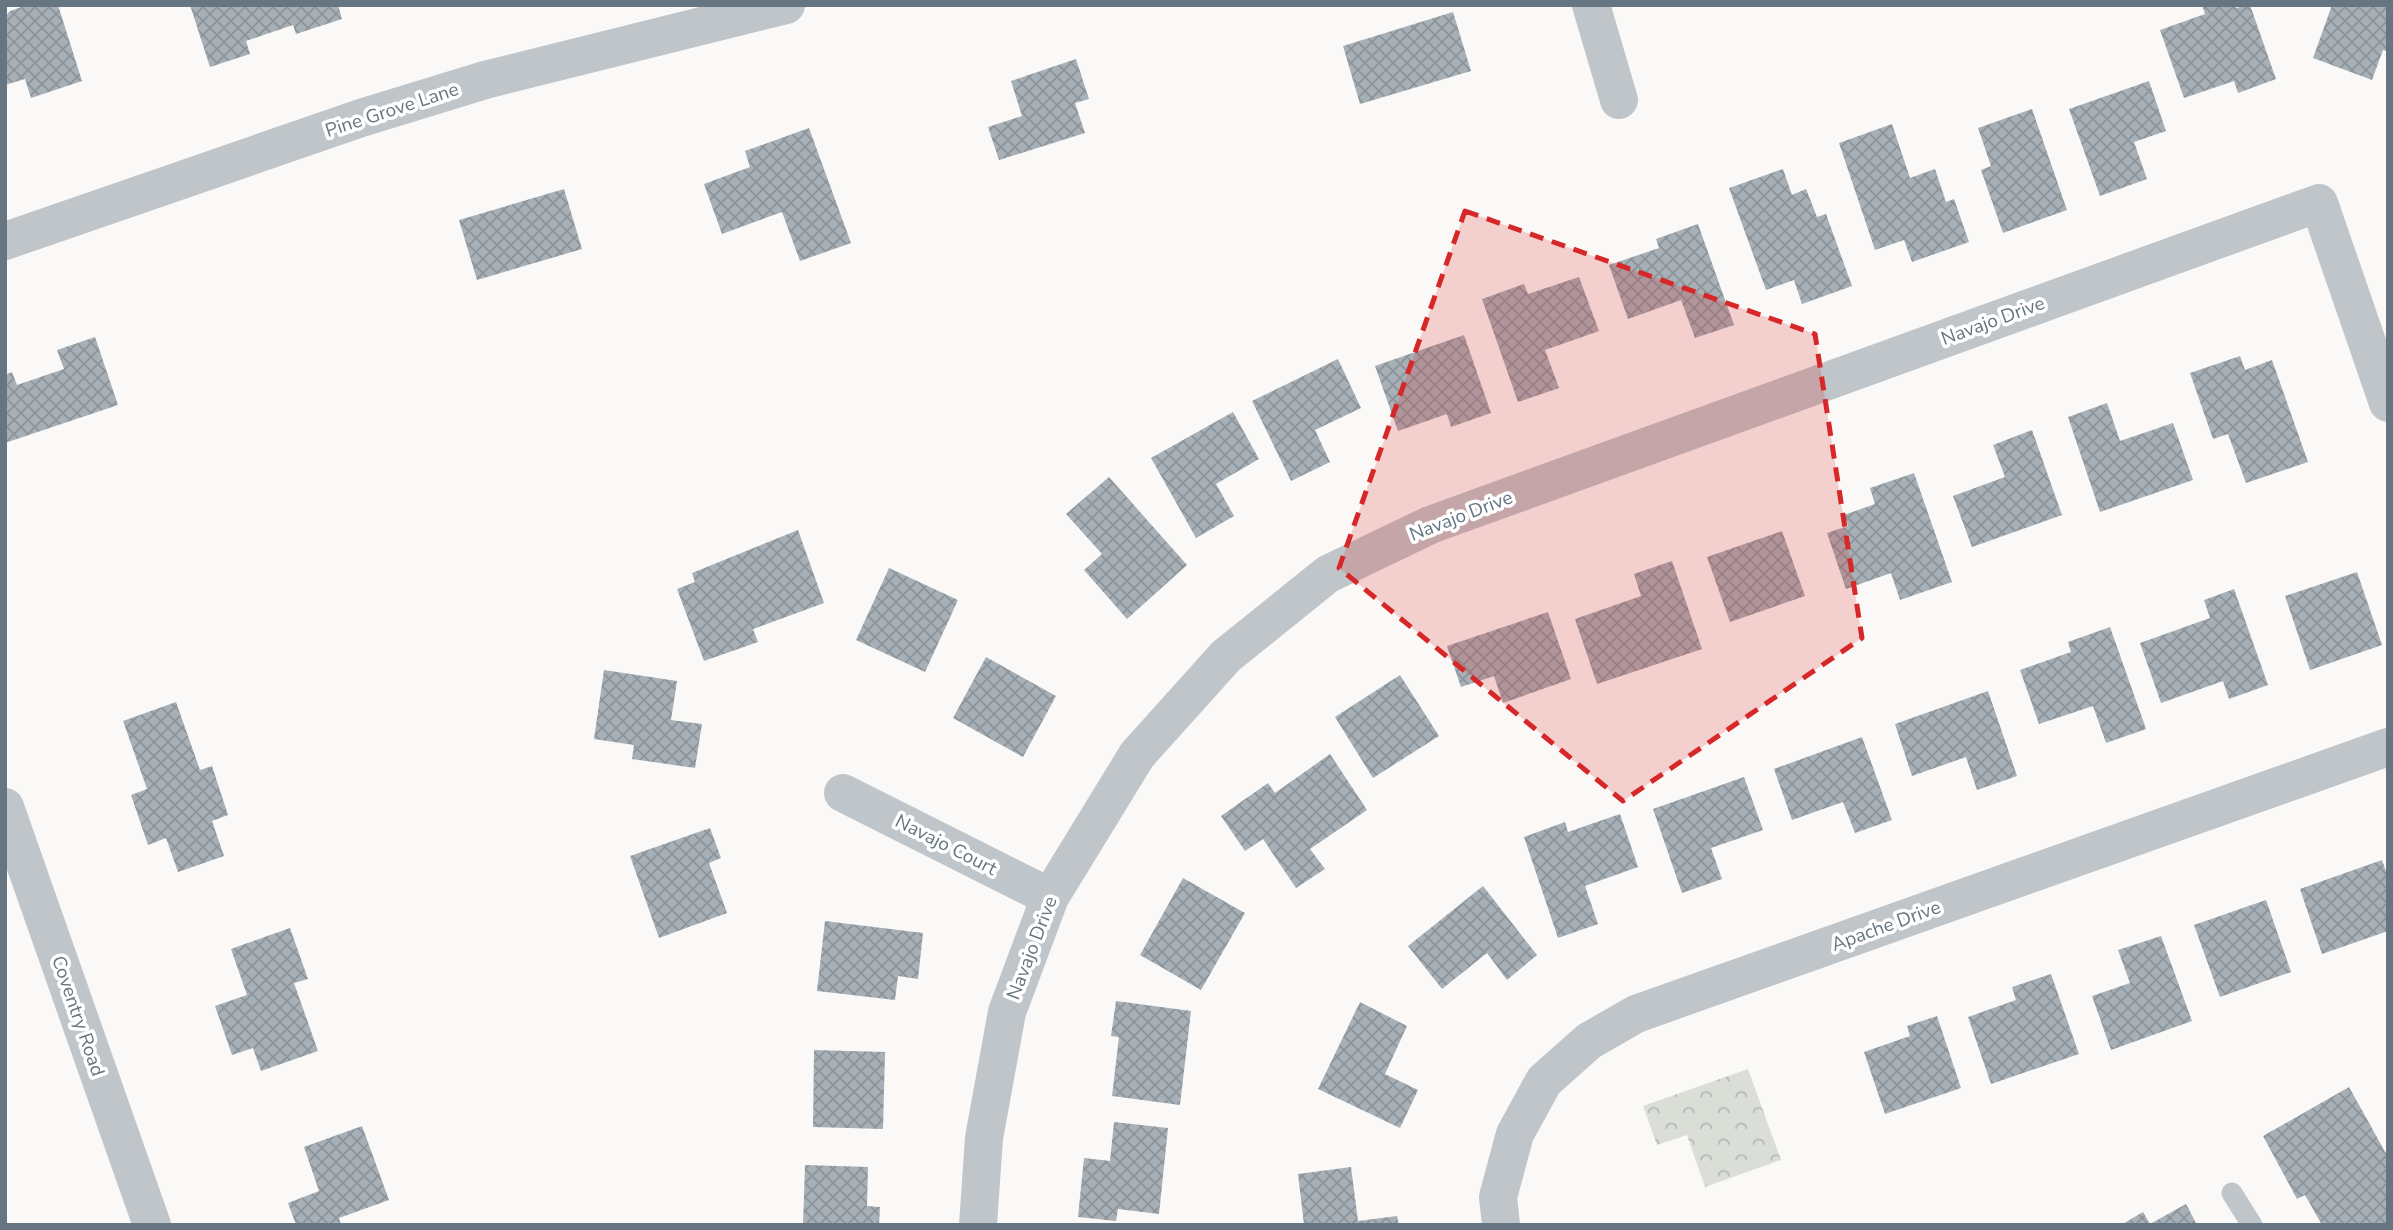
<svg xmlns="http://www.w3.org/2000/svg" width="2393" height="1230" font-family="'Nunito Sans',sans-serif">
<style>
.forest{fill:url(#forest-crowns)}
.building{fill:url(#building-cross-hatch)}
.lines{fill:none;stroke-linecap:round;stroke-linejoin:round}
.service{stroke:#c0c5c9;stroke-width:21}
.minor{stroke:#c0c5c9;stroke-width:38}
.marked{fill:#d62828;fill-opacity:0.2;stroke:#d62828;stroke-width:5;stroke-dasharray:14 9;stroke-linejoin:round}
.labels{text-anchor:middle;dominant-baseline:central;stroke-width:7;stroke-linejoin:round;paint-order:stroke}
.street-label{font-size:19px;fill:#657682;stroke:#fff}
</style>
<defs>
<pattern id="forest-crowns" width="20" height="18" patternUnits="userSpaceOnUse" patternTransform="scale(1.75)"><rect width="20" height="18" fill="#daded7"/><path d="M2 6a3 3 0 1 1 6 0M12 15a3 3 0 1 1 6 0" fill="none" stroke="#b4b9b4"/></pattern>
<pattern id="building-cross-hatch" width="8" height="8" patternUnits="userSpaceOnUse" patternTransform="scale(1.75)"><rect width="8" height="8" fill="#a7b0b7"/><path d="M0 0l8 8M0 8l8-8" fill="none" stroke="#8c949a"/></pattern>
</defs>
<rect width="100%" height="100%" fill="#faf9f7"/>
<path class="forest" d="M1748,1069L1781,1160L1705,1187L1687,1135L1657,1145L1643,1106Z"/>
<path class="building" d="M27,5H58L82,81L31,98L25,79L5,85V17L10,11Z
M190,5H338L342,19L296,34L293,25L246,41L250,54L210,67Z
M2202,5H2235L2236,8L2250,5L2276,79L2238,93L2234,81L2184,98L2160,30L2205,14Z
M2332,5H2388V51L2383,50L2372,80L2313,58Z
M1453,12L1471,71L1360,104L1343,46Z
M1076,59L1089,99L1075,103L1085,133L999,160L988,127L1022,116L1011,81Z
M2149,81L2166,131L2134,142L2147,179L2100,196L2069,109Z
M2032,109L2067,210L2003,233L1981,170L1991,166L1978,128Z
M1892,124L1910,178L1935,169L1946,202L1954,199L1969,242L1912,262L1904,240L1875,250L1839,143Z
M809,128L851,243L800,261L782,212L722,234L704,184L750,167L745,151Z
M1783,169L1792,195L1806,189L1817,217L1826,214L1852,286L1802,304L1794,280L1766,290L1729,188Z
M564,189L582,249L477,280L459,220Z
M1698,224L1734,325L1695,338L1681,300L1628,319L1609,265L1659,248L1656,239Z
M1579,277L1599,331L1545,350L1559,388L1518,402L1482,299L1524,284L1528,294Z
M1464,335L1491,413L1451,427L1447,414L1398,431L1375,366Z
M95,337L118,405L5,443V375L12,372L17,385L64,369L57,350Z
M2240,356L2245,370L2272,360L2308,462L2246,483L2228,434L2213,439L2190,373Z
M1338,359L1361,408L1315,430L1330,462L1291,481L1252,401Z
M2107,403L2120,441L2173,423L2193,480L2100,512L2068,417Z
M1233,412L1259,459L1216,484L1234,516L1196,538L1151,458Z
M2032,430L2062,515L1972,547L1953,496L2005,477L1993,445Z
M1914,473L1952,582L1900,600L1891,573L1846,589L1827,533L1848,526L1844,515L1875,504L1870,488Z
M1109,477L1187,565L1127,619L1084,570L1102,554L1066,514Z
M798,530L824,603L753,629L758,642L704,661L677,589L695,582L692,573Z
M1782,531L1805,596L1730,622L1707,557Z
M1672,561L1702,649L1597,684L1575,619L1641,596L1634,574Z
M889,568L958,600L925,672L856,640Z
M2357,572L2382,645L2310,670L2285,596Z
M2234,589L2268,685L2229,699L2223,681L2161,703L2140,643L2210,618L2204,600Z
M1548,612L1571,679L1503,703L1494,676L1461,687L1447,646Z
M2110,627L2146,729L2106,743L2093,706L2039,724L2020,670L2071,652L2068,642Z
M986,657L1056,696L1023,757L953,718Z
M604,670L677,681L671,720L702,724L695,768L632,759L634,745L594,739Z
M1400,675L1439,736L1373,778L1335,717Z
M1988,691L2017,776L1977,790L1966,757L1912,776L1895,724Z
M176,702L200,770L212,766L228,815L212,821L224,856L178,872L166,838L148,845L131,795L147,789L123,721Z
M1862,737L1892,820L1855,833L1843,802L1792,820L1774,769Z
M1330,754L1367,810L1310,849L1325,869L1296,888L1263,839L1245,851L1221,816L1268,783L1275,793Z
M1744,777L1763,830L1711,848L1722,879L1682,893L1653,809Z
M1620,814L1638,867L1585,886L1598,924L1558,938L1524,837L1565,822L1568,832Z
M710,828L721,858L709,863L727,913L659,938L630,856Z
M2382,860L2388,877V931L2322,954L2300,889Z
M1183,878L1245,913L1201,990L1140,955Z
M1483,886L1537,955L1507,980L1487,953L1442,989L1408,946Z
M2266,900L2291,972L2220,997L2194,925Z
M825,921L923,933L918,979L898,976L895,1000L817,991Z
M290,928L308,979L294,983L318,1051L261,1071L253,1048L232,1055L215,1006L247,995L231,949Z
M2161,936L2192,1021L2111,1050L2092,996L2130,983L2118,950Z
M2051,974L2079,1054L1991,1084L1968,1017L2016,1000L2012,987Z
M1116,1001L1191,1011L1180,1105L1112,1096L1119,1037L1111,1036Z
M1360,1002L1407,1026L1385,1074L1418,1090L1400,1128L1318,1089Z
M1937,1016L1961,1088L1885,1114L1864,1052L1910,1036L1907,1026Z
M814,1050L885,1052L883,1129L813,1127Z
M2349,1087L2388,1157V1225H2322L2305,1195L2297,1199L2263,1136Z
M1114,1122L1168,1128L1159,1214L1118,1209L1116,1221L1078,1217L1084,1158L1110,1161Z
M362,1126L389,1200L339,1218L341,1225H296L288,1203L319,1191L304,1147Z
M805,1165L868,1167L867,1206L880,1207L879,1225H803Z
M1351,1167L1358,1221L1397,1216L1399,1225H1304L1298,1174Z
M2186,1204L2197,1225H2121L2143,1212L2150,1224Z"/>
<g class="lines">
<path class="service" d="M2232,1193L2252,1225"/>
<path class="minor" d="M1591,5L1619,100
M5,241L361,118L485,80L786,5
M843,793L1050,897
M5,807L152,1225
M978,1225L984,1138L1007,1012L1050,897L1137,755L1226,656L1328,574L1430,525L2319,203L2388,403
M1501,1225L1498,1197L1515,1134L1544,1081L1589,1041L1636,1014L2388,747"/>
</g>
<path class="marked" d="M1465,211L1815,334L1862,638L1623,801L1339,568Z"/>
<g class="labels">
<g class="street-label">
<text transform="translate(392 110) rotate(-18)">Pine Grove Lane</text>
<text transform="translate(1993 321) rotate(-20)">Navajo Drive</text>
<text transform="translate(1461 516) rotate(-21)">Navajo Drive</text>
<text transform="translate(946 845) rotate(27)">Navajo Court</text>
<text transform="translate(1886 926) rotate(-20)">Apache Drive</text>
<text transform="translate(1032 948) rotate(-69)">Navajo Drive</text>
<text transform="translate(78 1016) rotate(71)">Coventry Road</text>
</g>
</g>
<rect width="2393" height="1230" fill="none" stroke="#657682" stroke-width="14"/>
</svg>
